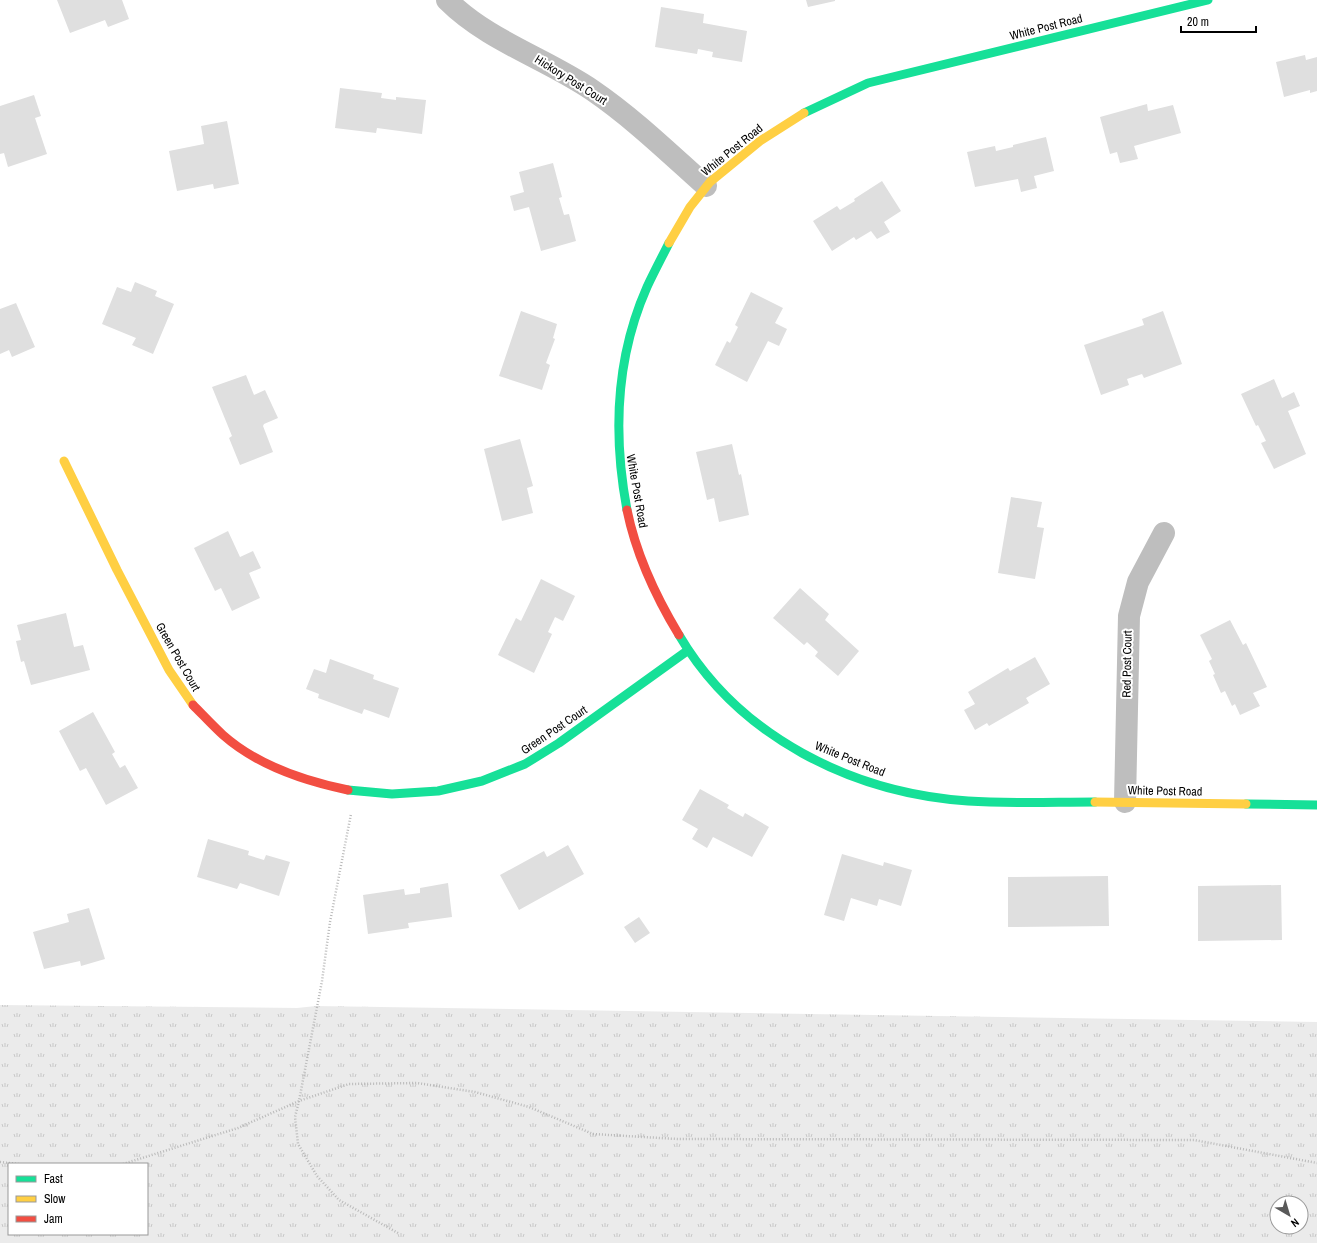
<svg xmlns="http://www.w3.org/2000/svg" width="1317" height="1243" font-family="'Archivo Narrow',sans-serif">
<style>
.grass{fill:url(#grass-tufts);fill-rule:evenodd}
.building{fill:#dfdfdf}
.lines{fill:none;stroke-linecap:round;stroke-linejoin:round}
.path{stroke:#b9b9b9;stroke-width:2.5;stroke-dasharray:1 2;stroke-linecap:butt}
.street{stroke:#bebebe;stroke-width:22}
.fast{stroke:#16e098;stroke-width:9}
.slow{stroke:#ffcf43;stroke-width:9}
.jam{stroke:#f24e42;stroke-width:9}
.labels{text-anchor:middle;dominant-baseline:central;stroke-width:4;stroke-linejoin:round;paint-order:stroke}
.street-label{font-size:12px;fill:#000;stroke:#fff}
</style>
<defs>
<pattern id="grass-tufts" width="24" height="20" patternUnits="userSpaceOnUse"><rect width="24" height="20" fill="#ebebeb"/><path d="M3 7l-1-3M5 7V3M7 7l1-3M15 17l-1-3M17 17v-4M19 17l1-3" fill="none" stroke="#c8c8c8"/></pattern>
</defs>
<rect width="100%" height="100%" fill="#fff"/>
<path class="grass" d="M0,1005L297,1008L316,1006L1317,1022V1243H0ZM9,1164H147V1234H9ZM1277,1203H1301V1227H1277Z"/>
<path class="building" d="M57,0H122L129,19L108,27L105,20L70,33Z
M806,0H835V1L808,7Z
M661,7L704,14L703,23L747,31L742,62L712,57L713,52L698,49L697,54L655,47Z
M1305,55L1306,60L1317,57V91L1310,93V90L1284,97L1276,62Z
M340,88L382,93L381,98L396,100V97L426,100L422,134L377,128L376,133L335,128Z
M34,95L41,116L35,118L47,154L8,167L4,153L0,154V106Z
M1147,104L1148,111L1173,105L1181,133L1134,146L1138,159L1120,163L1117,152L1110,154L1100,117Z
M227,121L239,184L214,189L213,184L177,191L169,151L204,144L201,126Z
M1046,137L1054,171L1034,176L1037,188L1021,192L1018,179L975,187L967,152L995,146L996,151L1013,147V145Z
M553,163L562,197L559,198L564,215L569,214L576,241L541,251L529,207L514,211L510,196L524,192L519,172Z
M882,181L901,211L884,222L890,232L877,239L871,231L856,240L854,237L832,251L813,221L837,206L840,210L855,201L854,199Z
M135,282L157,291L155,296L174,304L153,354L132,345L136,338L102,324L117,287L131,292Z
M751,292L783,308L775,323L787,329L779,346L768,341L747,382L715,365L727,341L730,343L738,327L735,325Z
M16,303L35,347L12,357L9,350L0,354V309Z
M521,311L557,324L553,338L555,339L546,363L550,365L542,390L499,376Z
M1163,311L1182,364L1144,378L1142,374L1127,379L1129,385L1101,395L1084,345L1144,325L1142,319Z
M246,375L254,395L265,390L278,418L264,424L263,426L273,452L240,465L229,438L232,436L212,387Z
M1274,379L1282,398L1294,392L1300,406L1288,411L1306,454L1274,469L1261,443L1266,441L1258,425L1256,426L1241,394Z
M520,439L533,486L527,488L533,513L502,521L484,449Z
M732,444L739,475L741,474L749,515L719,522L714,498L707,500L696,452Z
M1011,497L1042,502L1037,527L1044,528L1035,579L998,573Z
M228,531L240,557L253,551L261,568L249,573L260,598L232,611L221,588L215,591L194,548Z
M541,579L575,596L563,621L555,617L548,632L552,634L534,673L498,655L516,618L521,621Z
M800,588L829,614L825,620L859,651L838,676L815,656L818,652L807,642L804,645L773,618Z
M66,613L74,647L83,645L90,670L31,685L24,661L21,662L16,641L21,640L17,625Z
M1230,620L1243,645L1246,643L1267,687L1253,693L1260,706L1240,715L1235,704L1232,706L1225,691L1221,693L1213,675L1215,674L1209,661L1212,659L1200,635Z
M1035,657L1050,684L1026,698L1029,703L989,726L987,723L975,730L964,710L975,704L968,692L1008,668L1010,671Z
M330,659L374,675L373,679L399,688L389,718L364,709L362,714L318,698L319,694L306,689L314,669L326,673Z
M93,712L115,752L112,754L120,768L125,765L138,788L106,805L86,768L80,771L59,731Z
M700,789L729,805L727,808L743,817L745,813L769,827L752,857L713,837L707,848L692,839L698,829L682,820Z
M208,839L249,851L248,855L264,860L266,855L290,862L279,896L240,883L237,889L197,877Z
M568,845L584,874L519,910L500,875L544,851L547,857Z
M842,854L883,866L884,862L912,870L901,906L879,899L877,906L851,898L844,921L824,915Z
M1108,876L1109,926L1008,927V877Z
M448,883L452,917L408,923L409,928L368,934L363,895L404,889L405,895L420,893V888Z
M1281,885L1282,940L1198,941V886Z
M89,908L105,959L81,966L80,961L44,969L33,932L69,922L67,914Z
M639,917L650,933L635,943L624,927Z"/>
<g class="lines">
<path class="path" d="M0,1162L19,1164
M123,1164L238,1128L299,1101L322,981L330,922L351,814
M398,1233L339,1200L317,1176L298,1144L295,1117L299,1101L349,1084L417,1083L475,1092L529,1107L593,1134L677,1139L1194,1140L1317,1163"/>
<path class="street" d="M447,0C488,41 545,58 592,90C633,118 669,153 706,186
M1125,802L1129,616L1138,582L1164,533"/>
<path class="fast" d="M804,113L868,83L1208,0
M627,510C613,435 616,357 647,287C654,272 662,257 669,243
M679,635C739,737 852,793 968,801C1010,804 1053,802 1095,802
M348,790L392,794L438,791L482,781L525,764L559,743L687,651
M1246,804L1317,805"/>
<path class="slow" d="M669,243L690,207L710,182L760,141L804,113
M64,461L117,570L169,670L193,705
M1095,802L1246,804"/>
<path class="jam" d="M627,510C636,554 656,597 679,635
M193,705C203,715 213,726 223,735C258,766 304,781 348,790"/>
</g>
<g class="labels">
<g class="street-label">
<text transform="translate(1046 27) rotate(-14)">White Post Road</text>
<text transform="translate(571 80) rotate(32)">Hickory Post Court</text>
<text transform="translate(732 150) rotate(-39)">White Post Road</text>
<text transform="translate(637 491) rotate(80)">White Post Road</text>
<text transform="translate(178 657) rotate(60)">Green Post Court</text>
<text transform="translate(1127 664) rotate(-89)">Red Post Court</text>
<text transform="translate(554 730) rotate(-34)">Green Post Court</text>
<text transform="translate(850 759) rotate(22)">White Post Road</text>
<text transform="translate(1165 791) rotate(1)">White Post Road</text>
</g>
</g>
<rect x="8" y="1163" width="140" height="72" fill="#ffffff" stroke="#999999"/>
<rect x="16" y="1176" width="20" height="6" fill="#16e098" stroke="#999999"/>
<text x="44" y="1183" font-size="12" fill="#000000">Fast</text>
<rect x="16" y="1196" width="20" height="6" fill="#ffcf43" stroke="#999999"/>
<text x="44" y="1203" font-size="12" fill="#000000">Slow</text>
<rect x="16" y="1216" width="20" height="6" fill="#f24e42" stroke="#999999"/>
<text x="44" y="1223" font-size="12" fill="#000000">Jam</text>
<g transform="translate(1289 1215) rotate(142)"><circle r="19" fill="#ffffff" stroke="#999999"/>
<path d="M0-3L7 15L0 10L-7 15Z" fill="#595959"/>
<text y="-6" font-size="11" font-weight="bold" text-anchor="middle" fill="#000000">N</text>
</g>
<path d="M1181 26v6h75v-6" fill="none" stroke="#000000" stroke-width="2"/>
<text x="1187" y="26" font-size="12" fill="#000000" stroke="#ffffff" stroke-width="3" paint-order="stroke">20 m</text>
</svg>
